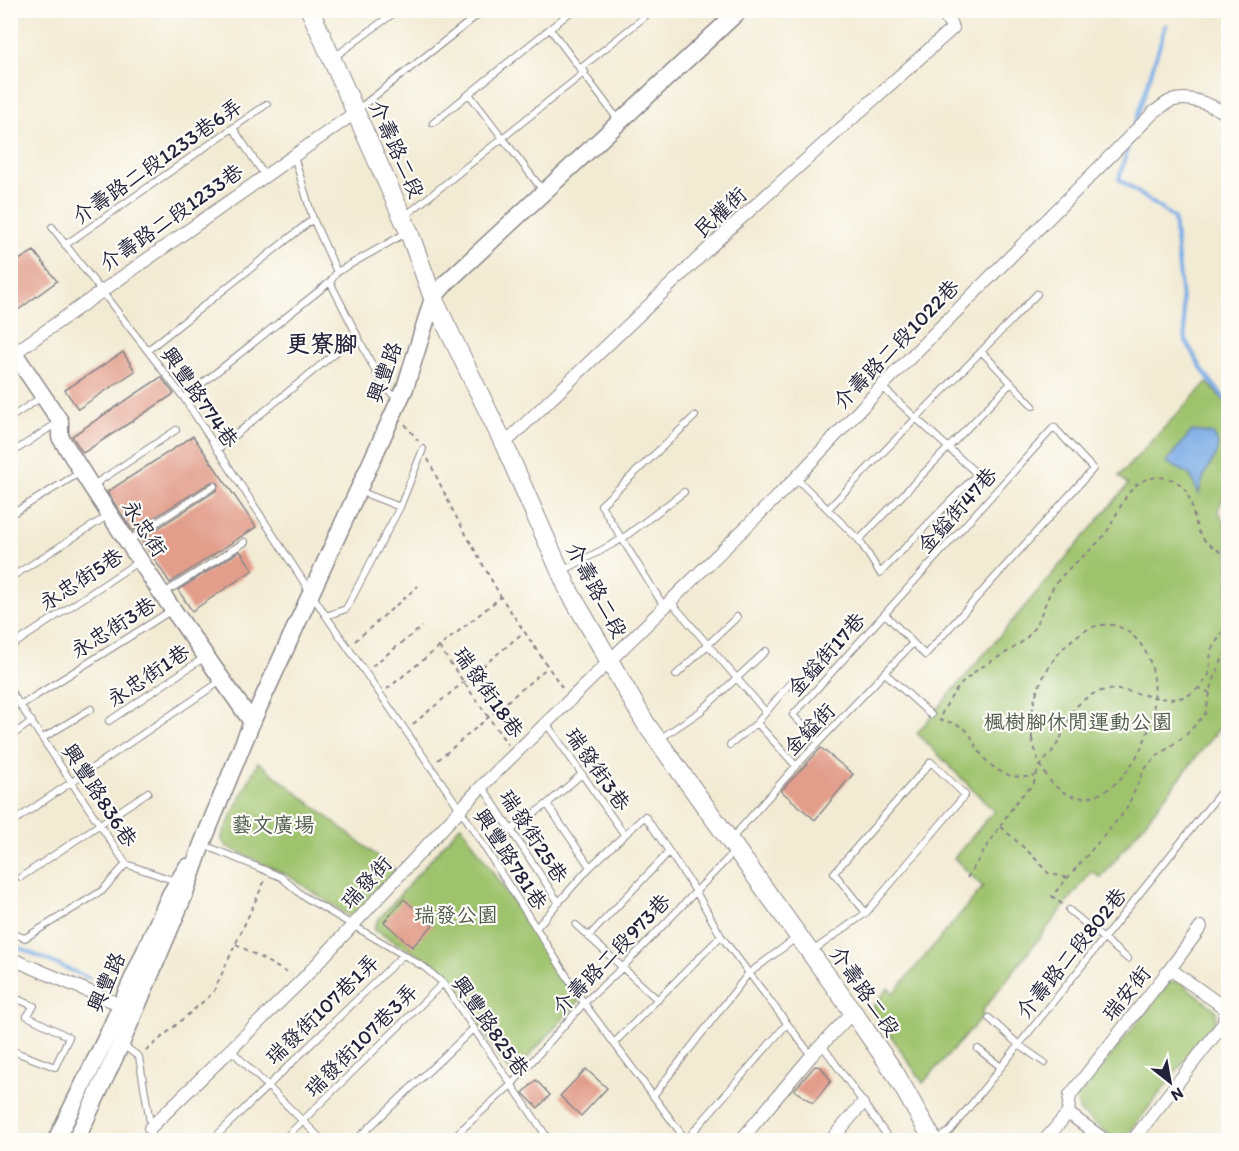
<svg xmlns="http://www.w3.org/2000/svg" width="1239" height="1151" font-family="Itim,'LXGW WenKai TC',sans-serif">
<style>
.green{fill:#9fc36d;stroke:#607254;stroke-width:1.5}
.water{fill:#7aabe5;stroke:#4e6690;stroke-width:1.5}
.lines{fill:none;stroke-linecap:round;stroke-linejoin:round}
.stream{stroke:#7aabe5;stroke-width:4}
.building{fill:#e29d8b}
.lane-casing{stroke:#8a8688;stroke-width:8}
.street-casing{stroke:#8a8688;stroke-width:14}
.secondary-casing{stroke:#8a8688;stroke-width:19}
.primary-casing{stroke:#8a8688;stroke-width:20}
.path{stroke:#8a8688;stroke-width:2;stroke-dasharray:4.5 4.5;stroke-linecap:butt}
.lane{stroke:#fff;stroke-width:6}
.street{stroke:#fff;stroke-width:12}
.secondary{stroke:#fff;stroke-width:16}
.primary{stroke:#fff;stroke-width:18}
.path-bridge{stroke:#8a8688;stroke-width:2;stroke-dasharray:4.5 4.5;stroke-linecap:butt}
.labels{text-anchor:middle;dominant-baseline:central;stroke-width:4.5;stroke-linejoin:round;paint-order:stroke}
.street-label{font-size:21px;fill:#22223b;stroke:#fdfcf7}
.park-label{font-size:21px;fill:#4e5a4c;stroke:#fdfcf7}
.quarter-label{font-size:24px;font-weight:bold;fill:#22223b;stroke:#fdfcf7}
</style>
<rect width="100%" height="100%" fill="#fdfcf7"/>
<filter id="ink" filterUnits="userSpaceOnUse"><feTurbulence type="fractalNoise" baseFrequency=".0167" numOctaves="2"/><feDisplacementMap in="SourceGraphic" scale="12" xChannelSelector="R" yChannelSelector="G"/><feConvolveMatrix kernelMatrix="1 2 1 2 8 2 1 2 1" color-interpolation-filters="sRGB"/></filter>
<filter id="wash" filterUnits="userSpaceOnUse"><feTurbulence type="fractalNoise" baseFrequency=".008" numOctaves="4" result="noise"/><feDisplacementMap in="SourceGraphic" scale="24" xChannelSelector="R" yChannelSelector="G"/><feGaussianBlur stdDeviation="1.35" result="paint"/><feColorMatrix in="noise" values="0 0 0 0 0 0 0 0 0 0 0 0 0 0 0 0 0 1.4 0 .05"/><feComposite in="paint" operator="in"/></filter>
<g filter="url(#wash)">
<rect width="100%" height="100%" fill="#f2ebd4"/>
<path class="green" d="M1207,382L1228,405V485L1218,510L1228,531V717L1101,878L1092,871L982,1011L983,1016L923,1083L872,1008L888,988L894,993L983,887L954,858L994,811L917,733L1128,485L1119,476Z
M258,762L396,871L355,920L289,876L226,846L221,838Z
M461,825L579,1001L512,1075L438,966L374,930L377,921Z
M1179,981L1216,1010V1020L1125,1138L1115,1139L1080,1112L1076,1099L1169,983Z"/>
<path class="water" d="M1192,431L1213,434C1226,451 1211,460 1205,474C1202,481 1200,488 1199,494L1190,475L1166,462Z"/>
<g class="lines">
<path class="stream" d="M1134,127L1166,25
M1129,143L1119,179L1174,218L1186,341L1203,371L1228,403
M10,944L89,978"/>
</g>
<g id="blocks">
<path class="building" d="M34,251L57,281L10,316V265Z
M123,352L135,371L78,409L65,390Z
M161,377L174,394L83,453L72,436Z
M193,436L256,527L170,583L141,539L217,490L218,483L211,482L133,531L107,492Z
M240,551L253,570L192,611L178,590Z
M821,748L853,774L815,820L781,791Z
M404,899L433,925L412,947L384,922Z
M815,1066L821,1067L831,1081L813,1103L794,1090Z
M586,1069L607,1088L581,1116L560,1096Z
M536,1080L550,1095L538,1108L523,1093Z"/>
</g>
</g>
<g filter="url(#ink)">
<use href="#blocks" fill-opacity="0" stroke="#8a8688" stroke-width="1.5"/>
<g class="lines">
<defs>
<path id="lane" d="M719,10L726,23
M551,30L619,121
M333,58L398,10
M581,68L653,10
M469,94L544,192
M357,110L484,10
M433,123L573,10
M233,128L265,176
M294,156L313,219L337,272
M405,216L585,72
M52,227L184,398L326,616L460,809L584,1003L686,1140L786,1025
M65,245L267,104
M330,282L382,384L398,400
M148,350L313,219
M982,352L1033,406
M184,398L330,282L337,272L406,233
M10,418L43,396
M217,450L356,336
M10,454L57,423
M796,478L859,540L880,573L977,474L882,387
M92,486L176,430
M359,491L400,507
M828,509L1037,294
M10,515L81,472
M859,540L1010,384
M128,541L214,486
M561,572L622,539L684,492
M10,578L109,515
M164,593L245,542
M671,602L765,711
M665,608L601,505L695,416
M326,616L346,609L400,507L423,449
M10,647L139,561
M885,673L931,715
M676,675L737,617
M10,690L126,864L178,882
M21,705L172,610
M109,721L205,657
M546,723L624,834
M757,723L796,766
M10,737L32,721
M43,738L91,709
M661,738L701,711L766,651
M819,742L793,715L1054,427L1093,469L925,655L885,614
M730,745L757,723L791,682
M482,786L559,903
M547,804L590,867
M14,821L221,681
M511,830L547,804L582,774
M732,838L796,766L913,643
M204,845L281,877L303,896L424,967L443,983L549,1140
M21,877L148,792
M1069,910L1128,959
M576,925L658,1000
M536,928L590,867L645,816L695,890L721,936L811,1055
M10,933L25,938L102,891L126,864
M588,937L668,853
M811,952L866,913L965,795L931,762L834,873L866,913
M10,996L34,1006L27,1016L69,1037L55,1067L10,1050
M989,1018L1019,1045L1045,1063
M614,1043L721,936
M123,1045L139,1057L153,1140
M822,1045L890,1140
M978,1049L1001,1067
M231,1050L322,1140
M653,1096L748,974L796,938
M10,1131L14,1133L13,1140
M212,1140L402,956
M283,1140L443,983
M356,1140L474,1028
M450,1140L512,1084L584,1003L622,968L734,852
M936,1140L950,1131L1228,783
M1226,1140L1228,1137"/>
<path id="street" d="M10,356L356,112
M504,444L730,228L953,28L941,10
M10,958L128,1008
M1170,969L1201,927
M1068,1113L1105,1140
M150,1128L301,981L482,786L796,478L882,386L1154,112C1159,109 1165,103 1171,101C1189,94 1213,106 1228,114
M741,1140L812,1055L853,1012
M831,1140L862,1104
M1045,1140L1068,1113L1070,1095L1170,969L1225,1008L1224,1023L1133,1140"/>
<path id="secondary" d="M10,347L60,421V437L91,486L162,594L252,722
M56,1140L108,1034L170,895L187,867
M76,1140L121,1044L183,898L202,844L252,722L405,388L433,298L447,282L740,10"/>
<path id="primary" d="M310,10L409,232L433,298L504,444L569,591L646,724L853,1012L895,1073L933,1140"/>
</defs>
<use href="#lane" class="lane-casing"/>
<use href="#street" class="street-casing"/>
<use href="#secondary" class="secondary-casing"/>
<use href="#primary" class="primary-casing"/>
<path class="path" d="M405,424L418,441
M428,459L454,513L501,597L563,689
M355,641L418,586
M439,647L508,745
M372,666L422,627
M387,689L501,597
M1210,693L1199,688L1209,675L1211,650L1228,624
M941,715C951,695 964,677 985,665C999,656 1014,650 1026,638C1042,622 1044,600 1056,583C1069,566 1088,554 1102,538C1120,518 1125,471 1166,478C1196,483 1189,516 1201,536C1208,546 1221,550 1228,559
M939,720C948,722 958,723 966,730C970,733 973,741 976,746C989,769 1008,781 1035,776
M413,724L524,632
M1032,739C1032,725 1031,711 1035,698C1044,662 1092,600 1132,635C1195,690 1113,847 1051,782
M438,760L548,667
M1000,826L1019,798L1034,784C1035,767 1051,756 1059,741C1065,730 1069,713 1078,705C1113,670 1147,707 1183,697C1189,696 1194,691 1199,688
M967,878L1000,826L1033,856L1048,873L1068,878
M1062,904L1052,896L1126,810L1144,770L1156,757L1186,735L1205,714L1213,682L1228,646
M236,944L291,975
M146,1051L213,993L265,880"/>
<use href="#lane" class="lane"/>
<use href="#street" class="street"/>
<use href="#secondary" class="secondary"/>
<use href="#primary" class="primary"/>
<path class="path-bridge" d="M1032,739L1039,764L1051,782"/>
</g>
</g>
<g class="labels">
<g class="street-label">
<text transform="translate(397 149) rotate(66)">介壽路二段</text>
<text transform="translate(157 161) rotate(-35)">介壽路二段1233巷6弄</text>
<text transform="translate(720 212) rotate(-43)">民權街</text>
<text transform="translate(171 217) rotate(-35)">介壽路二段1233巷</text>
<text transform="translate(896 344) rotate(-46)">介壽路二段1022巷</text>
<text transform="translate(384 372) rotate(-70)">興豐路</text>
<text transform="translate(200 397) rotate(55)">興豐路774巷</text>
<text transform="translate(957 510) rotate(-48)">金鎰街47巷</text>
<text transform="translate(145 528) rotate(57)">永忠街</text>
<text transform="translate(81 579) rotate(-33)">永忠街5巷</text>
<text transform="translate(597 590) rotate(62)">介壽路二段</text>
<text transform="translate(113 627) rotate(-32)">永忠街3巷</text>
<text transform="translate(826 654) rotate(-48)">金鎰街17巷</text>
<text transform="translate(148 675) rotate(-34)">永忠街1巷</text>
<text transform="translate(489 692) rotate(55)">瑞發街18巷</text>
<text transform="translate(809 729) rotate(-46)">金鎰街</text>
<text transform="translate(598 769) rotate(55)">瑞發街3巷</text>
<text transform="translate(100 795) rotate(57)">興豐路836巷</text>
<text transform="translate(534 836) rotate(57)">瑞發街25巷</text>
<text transform="translate(511 859) rotate(57)">興豐路781巷</text>
<text transform="translate(366 882) rotate(-47)">瑞發街</text>
<text transform="translate(1071 953) rotate(-51)">介壽路二段802巷</text>
<text transform="translate(611 954) rotate(-46)">介壽路二段973巷</text>
<text transform="translate(106 982) rotate(-66)">興豐路</text>
<text transform="translate(865 991) rotate(55)">介壽路二段</text>
<text transform="translate(1126 993) rotate(-51)">瑞安街</text>
<text transform="translate(322 1009) rotate(-44)">瑞發街107巷1弄</text>
<text transform="translate(491 1026) rotate(55)">興豐路825巷</text>
<text transform="translate(361 1040) rotate(-45)">瑞發街107巷3弄</text>
</g>
<g class="park-label">
<text x="1078" y="721">楓樹腳休閒運動公園</text>
<text x="273" y="824">藝文廣場</text>
<text x="456" y="914">瑞發公園</text>
</g>
<g class="quarter-label">
<text x="322" y="343">更寮腳</text>
</g>
</g>
<rect width="1239" height="1151" fill="none" stroke="#fdfcf7" stroke-width="36"/>
<g transform="translate(1170 1082) rotate(149)" stroke="#fdfcf7" stroke-width="4.5" paint-order="stroke">
<path d="M0-4.5L10 22L0 15L-10 22Z" fill="#22223b"/>
<text y="-9" font-size="16" font-weight="bold" text-anchor="middle" fill="#22223b">N</text>
</g>
</svg>
